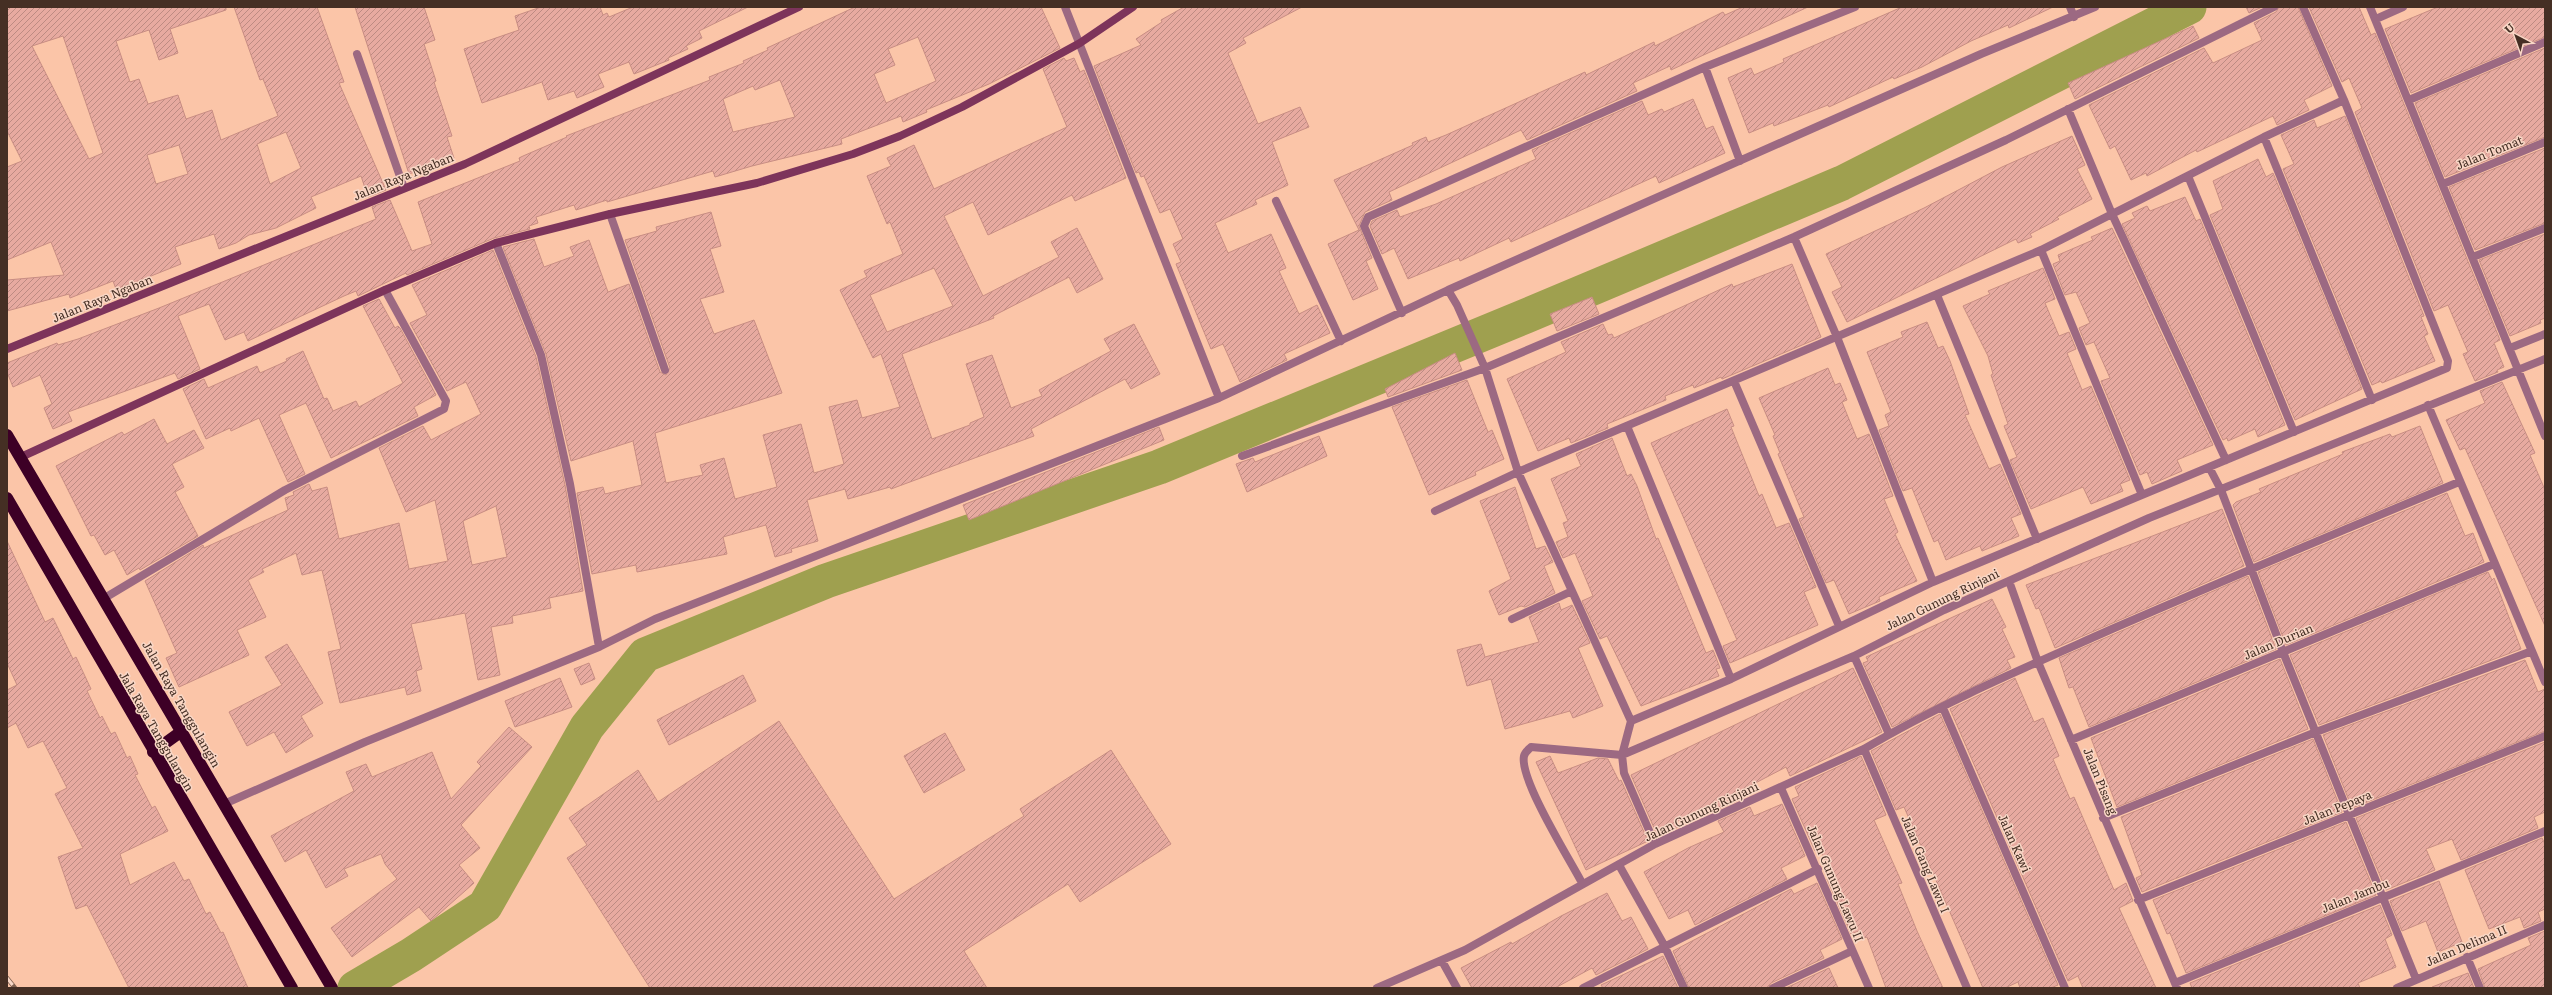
<svg xmlns="http://www.w3.org/2000/svg" width="2552" height="995" font-family="Literata,serif">
<style>
.lines{fill:none;stroke-linecap:round;stroke-linejoin:round}
.river{stroke:#9fa04f;stroke-width:35}
.building{fill:url(#building-hatch);stroke:#c88d83;fill-rule:evenodd}
.street{stroke:#9c6982;stroke-width:8}
.secondary{stroke:#7d345b;stroke-width:8}
.highway{stroke:#3d0026;stroke-width:12}
.rail-casing{stroke:#80604f;stroke-width:4.5}
.rail{stroke:#f9d7c6;stroke-width:3;stroke-dasharray:9;stroke-linecap:butt}
.labels{text-anchor:middle;dominant-baseline:central;stroke-width:3;stroke-linejoin:round;paint-order:stroke}
.street-label{font-size:12px;fill:#452f24;stroke:#f9d7c6}
</style>
<defs>
<pattern id="building-hatch" width="6" height="6" patternUnits="userSpaceOnUse"><rect width="6" height="6" fill="#e7aaa0"/><path d="M-1 1l2-2M0 6l6-6M5 7l2-2" fill="none" stroke="#bd8b82"/></pattern>
</defs>
<rect width="100%" height="100%" fill="#fbc5a8"/>
<g class="lines">
<path class="river" d="M355,988L411,955L485,906L587,727L645,655L826,581L1159,467L1526,316L1842,183L2189,7"/>
</g>
<path class="building" d="M7,7H226V10L170,29L178,53L159,60L149,30L116,41L130,82L139,79L148,104L178,95L186,119L212,110L221,140L278,116L263,79L260,80L234,7H317L344,82L339,83L386,190L368,197L361,176L311,197L316,208L276,228L249,235L236,243L219,249L214,234L175,247L181,264L151,276L116,289L113,281L70,298L69,294L7,311V280L64,275L51,242L7,260V167L22,161L7,131ZM63,36L103,153L89,159L32,46ZM286,132L301,168L270,184L257,144ZM179,145L188,174L156,184L147,155Z
M355,7H424L435,40L424,44L436,81L434,82L452,136L447,137L454,158L409,174Z
M541,7H600L603,15L607,13L609,17L633,7H748L699,31L702,38L686,46L688,49L668,58L669,60L634,74L629,62L598,74L604,87L577,98L574,91L548,100L542,82L482,103L464,49L519,30L515,16Z
M855,7H1041L1060,48L989,84L926,110L927,112L903,122L901,116L841,139L842,144L752,166L715,177L713,171L607,202V200L576,210L574,205L536,217L538,223L529,226L530,229L494,238L407,275L406,273L358,296L356,291L344,296L248,341L244,332L225,340L209,304L178,316L200,369L178,379L175,373L68,412L72,421L53,429L44,408L52,404L40,375L13,387L7,372V363L57,343L58,345L78,339L159,308L376,219L372,207L390,200L412,251L432,244L418,202L520,161L519,158L523,156L567,137L566,136L710,80L709,77L744,63L743,61L768,50L767,48ZM918,37L936,81L886,103L874,74L895,65L888,49ZM780,80L795,117L733,132L723,99L753,86L755,90Z
M1184,7H1302L1243,38L1246,43L1228,53L1258,124L1300,107L1309,127L1272,142L1288,185L1255,200L1257,204L1215,223L1228,253L1271,234L1286,268L1279,271L1299,314L1317,305L1330,333L1284,354L1287,360L1240,382L1223,344L1211,349L1176,264L1181,262L1173,244L1183,239L1170,209L1160,213L1144,176L1141,177L1139,172L1136,173L1094,66L1141,45L1136,39L1162,22L1161,20Z
M1743,7H1808L1671,70L1670,66L1633,83L1637,91L1527,140L1521,130L1389,192L1392,200L1365,212L1359,226L1372,258L1366,261L1378,289L1353,300L1328,244L1359,230L1334,180L1413,145L1412,143L1426,137L1428,142L1446,135L1585,72L1586,75L1654,42L1655,46L1723,12L1725,15Z
M1902,7H2053L2009,28L2008,25L1971,41L1922,67L1894,79L1893,77L1829,107L1828,105L1774,126L1773,123L1749,133L1728,78L1751,68L1754,75L1784,62L1783,59Z
M2246,7H2262L2249,13Z
M2279,7H2298L2332,86L2304,100L2309,110L2277,125L2273,116L2197,152L2196,150L2147,176L2146,173L2131,180L2115,146L2110,149L2089,105L2204,48L2213,63L2262,40L2254,23L2276,12Z
M2309,7H2359L2371,35L2375,33L2500,340L2494,343L2504,367L2497,370L2498,372L2475,381L2463,354L2468,352L2448,305L2434,311L2355,112L2362,108L2349,78L2342,82Z
M2438,7H2545V37L2411,93L2385,29Z
M2193,26L2199,38L2075,99L2068,83Z
M2545,48V137L2445,177L2415,103Z
M1064,58L1066,61L1074,58L1080,72L1084,70L1126,178L1075,201L1072,195L988,235L973,202L944,216L983,296L1059,257L1051,242L1077,228L1103,279L1077,293L1069,277L993,316L994,318L902,354L932,439L970,425V423L984,417L966,364L992,355L1011,408L1042,396L1039,390L1111,351L1104,339L1134,324L1160,374L1131,389L1125,379L1031,429L1034,436L891,489L890,487L848,499L845,489L807,500L818,541L791,549L792,552L775,557L766,525L723,537L727,554L637,572L636,565L592,574L577,493L603,487L605,494L642,485L633,441L571,461L546,354L503,247L534,239L544,267L574,256L570,247L589,240L608,292L629,284L660,372L666,375L670,368L625,240L657,231L656,227L711,212L721,246L710,249L724,292L700,299L714,334L754,320L782,393L655,433L666,483L703,475L700,465L724,458L735,499L777,487L763,435L801,424L814,473L844,464L829,407L857,400L862,418L900,407L881,354L873,358L840,290L867,277L864,271L903,254L890,222L887,224L867,176L891,166L887,158L914,145L934,189L1067,127L1043,69ZM934,268L953,306L887,332L870,295Z
M1693,99L1706,129L1713,126L1725,153L1659,183L1656,176L1511,242L1509,238L1460,261L1459,258L1408,279L1394,248L1382,254L1370,226L1372,221L1397,210L1400,217L1436,204L1536,159L1532,150L1642,101L1648,115L1662,109L1664,112Z
M2345,116L2424,316L2421,317L2428,334L2424,336L2435,361L2382,383L2381,381L2372,385L2283,169L2294,164L2281,135L2314,120L2317,128Z
M2072,136L2085,165L2077,169L2092,199L2057,217L2059,219L2030,234L2032,237L2018,243L2016,239L1847,322L1832,292L1842,287L1826,254L1924,208L2002,167Z
M2545,148V223L2475,250L2449,187Z
M2258,159L2266,177L2273,173L2362,389L2295,420L2210,215L2223,209L2213,181Z
M2185,197L2196,221L2200,219L2285,425L2258,437L2255,429L2228,441L2227,438L2223,440L2122,224L2135,218L2132,213L2147,206L2150,211Z
M2112,228L2213,445L2177,460L2182,471L2152,484L2147,472L2140,475L2101,381L2110,378L2094,342L2086,345L2079,328L2090,323L2076,292L2065,295L2053,264L2060,261L2058,255L2093,240L2091,237Z
M2545,234V318L2540,320L2541,323L2510,336L2479,260Z
M493,250L536,357L565,485L583,591L549,598L551,608L512,616L513,623L491,627L500,675L478,680L465,613L411,624L422,669L416,671L421,691L407,695L405,687L340,703L328,652L341,649L322,570L302,575L296,553L262,569L264,572L248,580L266,617L237,630L249,655L179,687L166,658L177,653L145,581L203,545L204,548L288,510L285,498L294,495L293,492L309,484L312,491L327,487L339,539L399,523L409,569L448,561L435,500L406,512L379,448L423,426L431,440L481,414L466,382L447,391L410,323L427,315L412,285ZM496,506L507,557L472,565L463,521Z
M1792,264L1821,337L1722,379L1721,377L1694,388L1693,385L1665,396L1666,400L1607,424L1608,428L1571,443L1569,438L1538,451L1507,379L1566,352L1561,342L1603,324L1608,335L1612,334L1614,338L1732,284L1733,287Z
M2043,268L2055,299L2045,303L2059,336L2069,332L2076,349L2067,353L2082,390L2091,386L2130,480L2120,484L2123,491L2091,504L2083,487L2031,509L2010,460L2017,457L2004,426L2008,424L1991,375L1993,374L1988,356L1963,306L1990,294L1988,291Z
M1592,297L1599,314L1557,331L1550,314Z
M379,299L395,328L398,326L400,328L436,395L414,407L418,416L331,458L306,403L279,415L305,474L288,482L259,418L231,431L230,428L206,439L183,389L204,379L208,388L257,366L260,373L287,361L286,359L303,351L324,399L327,398L333,411L356,401L359,407L403,383L363,306Z
M1927,322L1938,348L1943,346L1950,361L1969,414L1965,415L1989,469L2000,464L2021,514L2011,518L2019,536L1982,551L1980,546L1946,560L1938,540L1934,542L1912,488L1903,491L1879,430L1889,426L1885,415L1891,412L1867,352L1903,337L1901,332Z
M1455,353L1462,370L1388,397L1385,389Z
M1828,368L1835,385L1840,383L1847,400L1842,402L1857,439L1869,434L1893,496L1884,499L1898,532L1895,534L1917,581L1879,597L1880,601L1849,614L1834,580L1826,583L1799,519L1804,517L1778,454L1780,453L1773,436L1775,435L1759,398Z
M1467,380L1488,432L1492,430L1504,459L1475,472L1476,475L1429,495L1392,407Z
M2502,382L2535,453L2530,455L2545,490V626L2465,448L2460,450L2446,420L2485,403L2480,391Z
M1727,409L1734,426L1731,427L1759,496L1762,494L1776,528L1789,523L1816,587L1804,592L1818,625L1730,663L1723,646L1737,640L1651,443Z
M154,419L167,444L194,430L204,448L172,464L184,487L175,492L198,536L140,570L139,568L127,575L114,550L105,555L94,535L91,536L56,466L122,432L124,435Z
M2420,426L2443,483L2254,562L2233,505L2236,502L2261,492L2259,489L2343,454L2342,452L2390,434L2392,437Z
M1159,427L1164,440L969,520L963,505Z
M1319,436L1327,456L1247,492L1236,464L1253,458L1255,462Z
M1612,438L1627,476L1631,474L1637,486L1656,539L1658,538L1706,653L1713,650L1720,668L1716,669L1719,676L1641,706L1607,636L1600,639L1582,601L1593,596L1575,553L1563,558L1556,542L1568,537L1563,523L1568,521L1551,479L1581,466L1576,454Z
M1515,487L1536,549L1545,546L1553,562L1544,566L1555,593L1525,607L1521,606L1499,615L1489,591L1511,579L1480,501Z
M2447,493L2465,536L2473,533L2484,562L2286,645L2258,572Z
M2222,509L2244,566L2055,648L2039,608L2036,609L2026,585Z
M7,541L45,622L53,618L73,659L76,657L91,689L87,691L100,718L102,716L111,734L115,732L127,758L130,756L138,774L135,775L152,808L155,806L168,831L120,854L130,885L174,862L184,881L189,879L206,914L210,912L221,933L223,932L248,988H129L87,905L76,909L58,857L83,848L55,794L67,788L43,741L28,748L16,723L7,728V690L17,685L7,663Z
M2488,572L2492,580L2494,578L2521,649L2319,725L2290,655Z
M2248,576L2276,649L2089,727L2073,687L2069,688L2059,658Z
M1992,599L2006,627L2002,629L2015,657L2007,660L2011,668L1892,727L1863,663L1868,661L1866,657Z
M1559,603L1561,610L1572,605L1590,643L1578,648L1603,706L1573,718L1570,711L1505,729L1491,679L1467,686L1457,650L1481,644L1485,657L1539,642L1529,617Z
M287,644L323,703L301,716L313,736L286,753L274,732L247,746L229,712L282,685L265,657Z
M2280,659L2308,729L2117,807L2091,738Z
M2525,660L2538,692L2545,689V731L2352,808L2323,735Z
M589,663L595,679L581,685L574,669Z
M1853,668L1882,732L1790,776L1786,767L1742,790L1745,797L1714,811L1711,804L1676,822L1678,827L1658,837L1631,775Z
M743,675L756,701L669,745L657,720Z
M560,678L572,707L515,727L505,701Z
M2015,678L2034,722L2043,718L2059,756L2053,759L2070,799L2074,797L2114,890L2126,883L2133,901L2119,908L2156,988H2083L2078,976L2068,981L1950,709Z
M1940,714L2058,985L2051,988H2020L2018,982L2005,988H1983L1904,807L1896,810L1871,751Z
M779,721L894,899L1024,816L1020,809L1111,750L1171,844L1080,902L1068,884L964,951L987,988H650L567,858L587,845L569,818L638,770L658,802Z
M509,727L532,747L461,825L480,848L459,865L474,883L431,921L419,907L352,957L331,928L397,879L385,864L381,854L344,869L348,876L326,888L306,850L285,862L271,836L354,791L346,772L366,764L372,777L432,752L451,799L481,766L477,762Z
M945,733L965,770L924,793L904,756Z
M2313,739L2342,812L2142,892L2136,878L2142,875L2121,817Z
M2545,742V812L2534,817L2538,828L2461,860L2452,839L2426,849L2435,870L2386,890L2356,818Z
M1550,756L1558,773L1598,758L1608,759L1619,781L1621,780L1648,841L1586,870L1536,762Z
M1861,756L1886,815L1874,820L1902,883L1898,884L1917,931L1943,988H1886L1867,937L1864,938L1861,930L1851,934L1827,879L1832,876L1820,849L1815,851L1792,799L1799,796L1795,787Z
M1782,804L1805,856L1781,868L1787,879L1695,925L1688,910L1669,919L1644,872L1688,848L1724,832L1718,821L1750,807L1754,816Z
M2346,822L2376,895L2186,973L2170,933L2167,934L2153,900Z
M2542,838L2545,844V909L2538,912L2541,921L2524,928L2520,917L2489,929L2465,870Z
M2439,881L2462,942L2438,952L2426,921L2402,931L2390,901Z
M1817,883L1842,939L1820,950L1824,958L1771,983L1768,988H1689L1673,951L1791,889L1794,894Z
M1607,893L1622,921L1631,917L1648,949L1596,975L1592,968L1555,988H1472L1461,968L1511,942L1512,944L1561,916Z
M2380,905L2392,935L2385,939L2396,967L2358,983L2360,988H2192L2190,983Z
M2545,931V988H2485L2478,969L2531,945L2528,938Z
M1663,956L1678,988H1603L1601,985Z
M1829,968L1838,988H1786Z
M2468,973L2474,988H2432V987Z"/>
<g class="lines">
<path class="street" d="M1065,7L1219,398
M2070,7L2074,17
M2370,7L2545,436
M2376,19L2403,7
M357,54L404,188
M1705,67L1740,161
M2409,100L2545,42
M2068,109L2112,214L2226,460
M2264,137L2372,400
M2188,176L2294,432
M2443,184L2545,142
M1276,201L1341,341
M610,214L665,370
M1794,237L1837,337L1933,582
M496,243L541,355L570,484L599,647
M2041,250L2142,495
M2473,257L2545,228
M1448,290L1457,305L1485,368L1794,237L2006,140L2274,7
M1937,295L2037,539
M1402,313L1364,226L1368,217L1705,67L1855,7
M2510,348L2545,334
M1734,381L1839,626
M2428,405L2545,682
M1627,426L1731,679
M1242,456L1485,368L1518,472L1631,721L1622,755L1624,773L1655,844
M2209,467L2221,490L2283,652L2416,979
M1435,511L1518,472L2041,250L2264,137L2344,100
M2009,581L2038,662L2177,988
M103,599L285,490L444,409L446,401L385,290
M1512,619L1572,591
M1854,656L1889,734
M1943,708L2065,988
M1631,721L1731,679L1933,582L2447,368L2448,361L2344,100L2303,7
M2071,740L2494,564
M1864,749L1967,988
M1781,788L1869,988
M224,804L365,742L599,647L655,619L1219,398L1448,290L1981,54L2095,7
M2103,818L2316,732L2532,651
M1619,865L1664,945L1684,988
M1582,883C1570,860 1519,779 1524,756C1525,752 1528,750 1531,747L1622,755L1854,656L1944,610L2149,518L2545,359
M2138,900L2545,736
M2467,957L2480,988
M1442,961L1457,988
M2175,983L2545,831
M1377,988L1465,950L1655,844L1864,749C1941,703 2029,666 2112,629C2227,579 2343,530 2459,482
M1583,988L1818,869
M1773,988L1852,951
M2397,988L2545,925"/>
<path class="secondary" d="M7,349L465,164L799,7
M21,457L385,290L496,243L610,214L757,183L853,154L900,136L962,107L1080,43L1133,7"/>
<path class="highway" d="M7,435L332,988
M7,498L292,988
M153,752L182,731"/>
<defs>
<path id="rail" d="M7,978L15,988"/>
</defs>
<use href="#rail" class="rail-casing"/>
<use href="#rail" class="rail"/>
</g>
<g class="labels">
<g class="street-label">
<text transform="translate(2489 152) rotate(-22)">Jalan Tomat</text>
<text transform="translate(403 176) rotate(-22)">Jalan Raya Ngaban</text>
<text transform="translate(102 298) rotate(-22)">Jalan Raya Ngaban</text>
<text transform="translate(1942 599) rotate(-26)">Jalan Gunung Rinjani</text>
<text transform="translate(2278 641) rotate(-23)">Jalan Durian</text>
<text transform="translate(182 704) rotate(60)">Jalan Raya Tanggulangin</text>
<text transform="translate(157 731) rotate(60)">Jala Raya Tanggulangin</text>
<text transform="translate(2101 781) rotate(68)">Jalan Pisang</text>
<text transform="translate(2337 807) rotate(-22)">Jalan Pepaya</text>
<text transform="translate(1701 811) rotate(-25)">Jalan Gunung Rinjani</text>
<text transform="translate(2015 843) rotate(66)">Jalan Kawi</text>
<text transform="translate(1926 864) rotate(67)">Jalan Gang Lawu I</text>
<text transform="translate(1836 883) rotate(67)">Jalan Gunung Lawu II</text>
<text transform="translate(2355 895) rotate(-22)">Jalan Jambu</text>
<text transform="translate(2466 945) rotate(-23)">Jalan Delima II</text>
</g>
</g>
<rect width="2552" height="995" fill="none" stroke="#452f24" stroke-width="16"/>
<g transform="translate(2516 36) rotate(319)" stroke="#f9d7c6" stroke-width="3" paint-order="stroke">
<path d="M0-3L7 15L0 10L-7 15Z" fill="#452f24"/>
<text y="-6" font-size="11" font-weight="bold" text-anchor="middle" fill="#452f24">U</text>
</g>
</svg>
